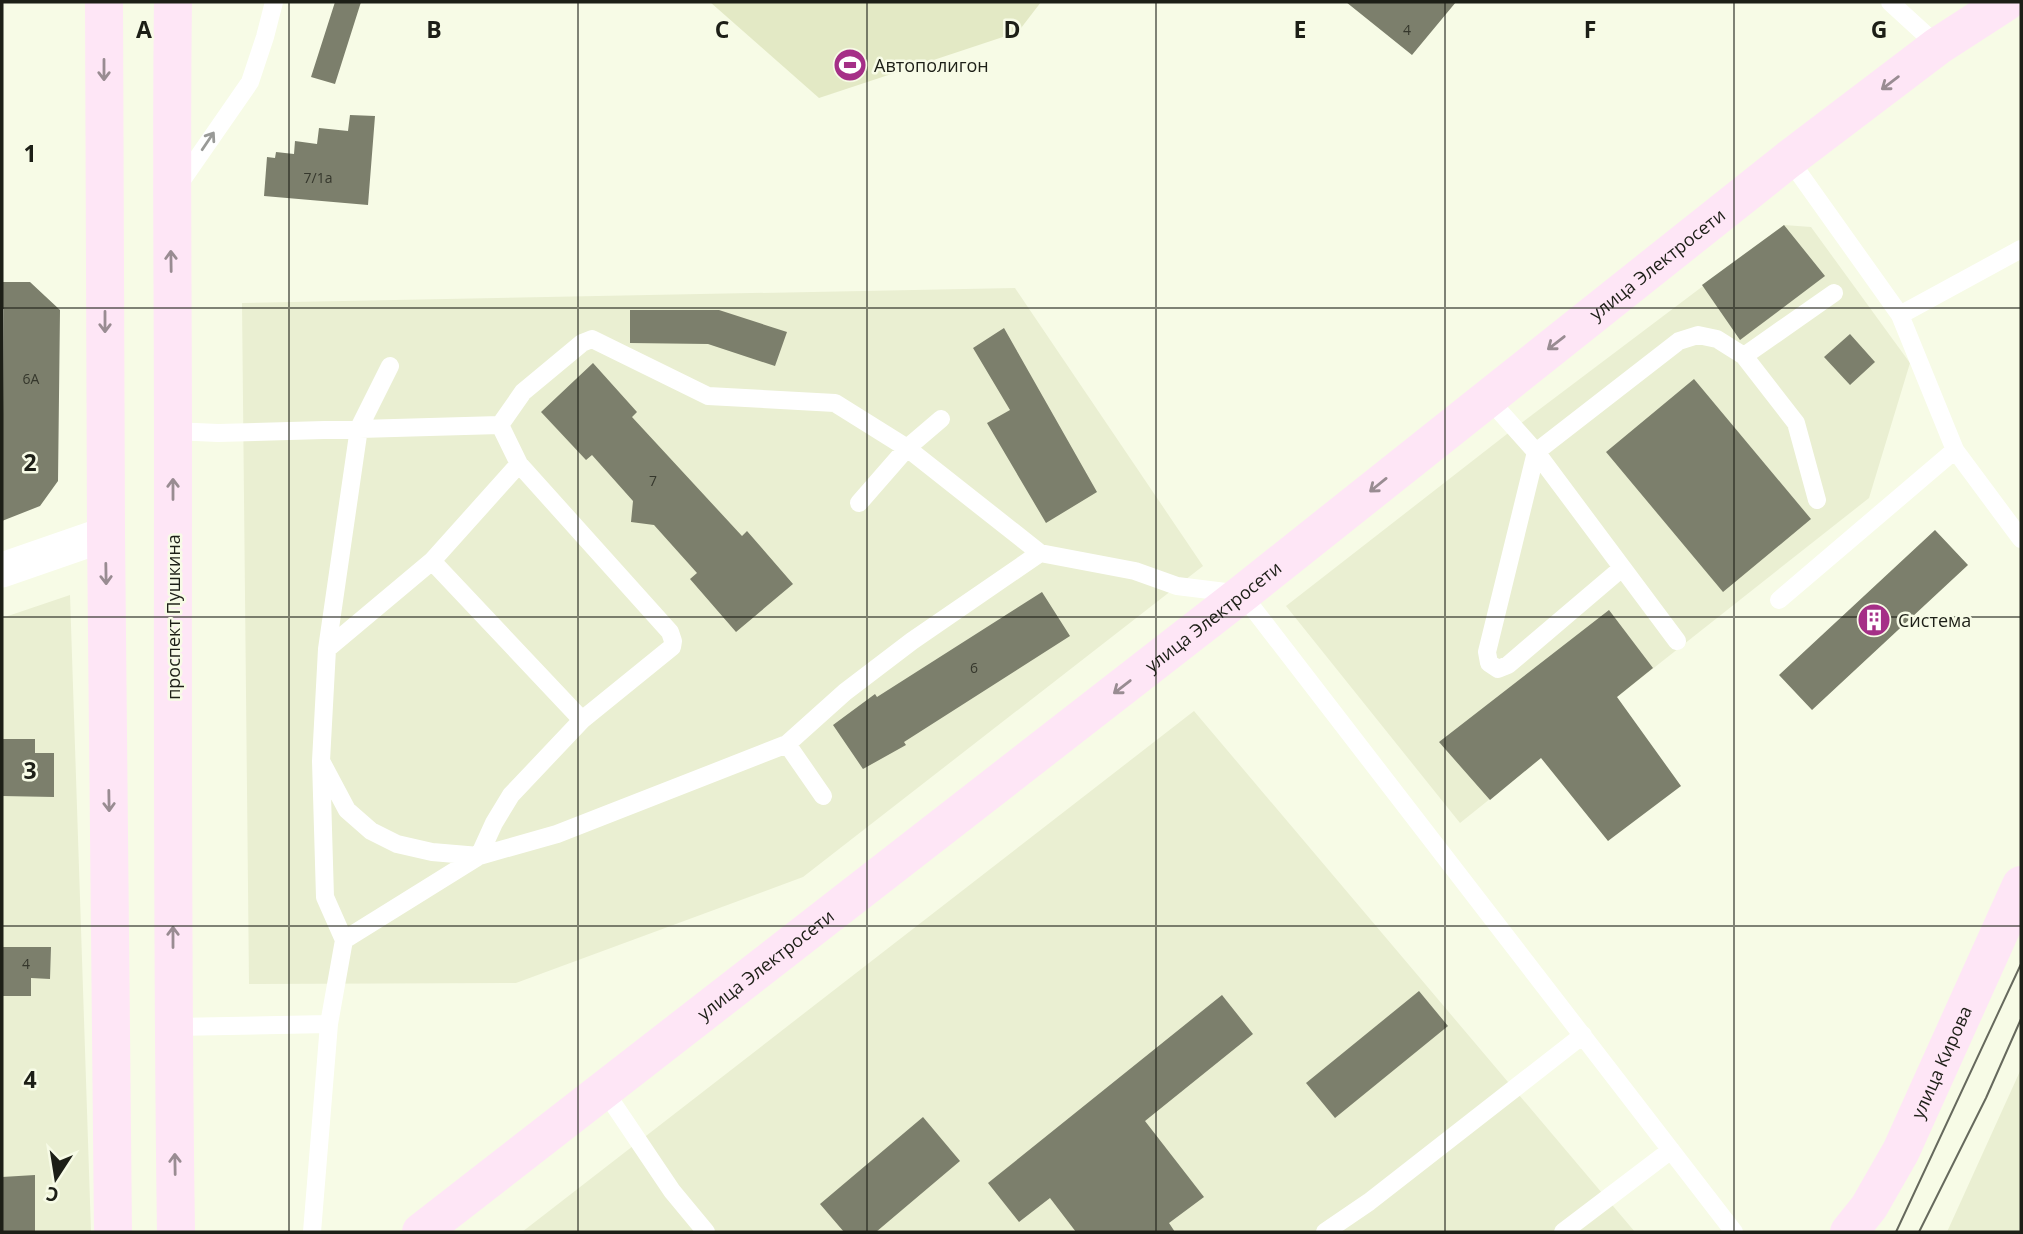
<svg xmlns="http://www.w3.org/2000/svg" width="2023" height="1234" font-family="'Open Sans',sans-serif">
<style>
.built{fill:#eaefd2}
.green{fill:#e3e9c5}
.building{fill:#7c7f6c}
.lines{fill:none;stroke-linecap:round;stroke-linejoin:round}
.lane{stroke:#fff;stroke-width:18}
.street{stroke:#fff;stroke-width:35}
.secondary{stroke:#fee6f6;stroke-width:38}
.tram{stroke:#66695d;stroke-width:2}
.oneway{stroke:#998c92}
.oneway2{stroke:#999a97}
.grid{fill:none;stroke:#1d1f17;stroke-width:2;stroke-opacity:0.55}
.labels{text-anchor:middle;dominant-baseline:central;stroke-width:5;stroke-linejoin:round;paint-order:stroke}
.number-label{font-size:14px;fill:#35372c}
.poi-label{font-size:18px;fill:#1d1f17;stroke:#f7fbe6;text-anchor:start}
.street-label{font-size:18px;fill:#1d1f17;stroke:#f7fbe6}
.grid-label{font-size:23px;text-anchor:middle;font-weight:bold;fill:#1d1f17;stroke:#f7fbe6;stroke-width:5;stroke-linejoin:round;paint-order:stroke}
</style>
<rect width="100%" height="100%" fill="#f7fbe6"/>
<path class="built" d="M1784,225L1811,227L1910,363L1869,498L1617,697L1460,823L1286,606L1516,427Z
M1015,288L1203,566L803,877L516,983L249,984L242,303Z
M70,595L91,1232H2V618Z
M1194,711L1635,1232H522Z
M2021,1069V1232H1947Z"/>
<path class="green" d="M710,2H1041L1018,32L819,98Z"/>
<path class="building" d="M335,2H361L335,84L311,77Z
M1346,2H1456L1412,55Z
M350,115L375,116L368,205L264,196L267,157L275,158L276,152L294,154L295,141L317,144L319,128L348,131Z
M1784,225L1825,276L1740,340L1702,285Z
M2,282H30L60,310L58,481L40,506L2,521L4,309H2Z
M630,310H719L787,332L775,366L708,344L630,343Z
M1004,328L1097,492L1046,523L987,423L1010,410L973,348Z
M1850,334L1875,362L1850,385L1824,357Z
M593,363L637,412L632,417L742,536L747,531L793,584L736,632L690,579L697,573L654,525L631,522L633,501L592,455L586,460L541,412Z
M1694,379L1811,519L1723,592L1606,452Z
M1935,530L1968,565L1812,710L1779,675Z
M1042,592L1070,636L904,742L906,745L863,769L833,725L875,694L877,697Z
M1609,610L1653,668L1617,697L1681,786L1608,841L1541,758L1490,800L1439,742Z
M2,739H35V753H54V797L2,796Z
M2,947H51L50,979L31,978V996H2Z
M1419,991L1448,1026L1335,1118L1306,1083Z
M1222,995L1253,1034L1145,1121L1204,1197L1169,1223L1175,1232H1076L1050,1198L1019,1222L988,1183Z
M923,1117L960,1161L876,1232H844L820,1204Z
M35,1175V1232H2V1177Z"/>
<g class="lines">
<path class="lane" d="M1890,2L1938,46
M1789,159L1900,315L1955,450L2021,539
M178,186L250,82L265,37L274,2
M1900,315L2021,249
M1744,356L1834,293
M1486,396L1536,452L1677,641
M500,425L519,464
M173,431L218,433L500,425L523,392L582,343L592,339L708,396L835,403L907,448L1040,553
M859,503L907,448L941,419
M1622,568L1508,665L1498,669L1489,663L1487,652L1536,452L1679,341L1698,335L1717,339L1744,356L1796,423L1817,500
M1779,600L1955,450
M327,649L432,561
M787,744L823,796
M321,761L347,810L371,831L397,844L432,852L479,856L557,834L787,744L845,692L912,641L1040,553L1135,571L1177,586L1242,594L1734,1232
M344,940L479,856L494,823L511,795L582,720L672,647L673,641L670,632L519,464L432,561L582,720
M173,1027L329,1024
M604,1090L672,1191L706,1232
M312,1232L329,1024L344,940L325,897L321,761L327,649L359,428L390,366
M1325,1232L1369,1202L1583,1035
M1563,1232L1671,1150"/>
<path class="street" d="M2,570L106,534"/>
<g class="secondary">
<path d="M104,2L106,534L113,1232"/>
<path d="M173,2C171,148 173,294 173,441C173,705 172,968 176,1232"/>
<path id="s1" d="M421,1232L1242,594L1789,159L1938,46L2006,2"/>
<path id="s2" d="M1849,1232L1869,1207L1901,1151L2021,885"/>
</g>
<path class="tram" d="M1896,1232L2021,964
M1919,1232L1986,1098L2021,1019"/>
</g>
<defs><path id="oneway-shaft" d="M-6 0H5M1.5-3L5.5 0L1.5 3" fill="none" stroke-width="1.6" stroke-linecap="round" stroke-linejoin="round" transform="scale(1.75)"/></defs>
<g class="oneway">
<use href="#oneway-shaft" transform="translate(104 70) rotate(90)"/>
<use href="#oneway-shaft" transform="translate(1890 83) rotate(143)"/>
<use href="#oneway-shaft" transform="translate(171 261) rotate(-91)"/>
<use href="#oneway-shaft" transform="translate(105 322) rotate(90)"/>
<use href="#oneway-shaft" transform="translate(1556 343) rotate(142)"/>
<use href="#oneway-shaft" transform="translate(1378 485) rotate(141)"/>
<use href="#oneway-shaft" transform="translate(173 489) rotate(-90)"/>
<use href="#oneway-shaft" transform="translate(106 574) rotate(89)"/>
<use href="#oneway-shaft" transform="translate(1122 687) rotate(142)"/>
<use href="#oneway-shaft" transform="translate(109 801) rotate(89)"/>
<use href="#oneway-shaft" transform="translate(173 937) rotate(-90)"/>
<use href="#oneway-shaft" transform="translate(175 1164) rotate(-91)"/>
</g>
<use class="oneway2" href="#oneway-shaft" transform="translate(208 141) rotate(-56)"/>
<path class="grid" d="M289,2V1232M578,2V1232M867,2V1232M1156,2V1232M1445,2V1232M1734,2V1232M2,308H2021M2,617H2021M2,926H2021"/>
<defs>
<symbol id="stadium-disc" viewBox="-11 -11 22 22"><circle r="9.5" fill="#a52f87" stroke="#f7fbe6"/><path d="M0-5a6.5 5 0 1 0 0 10a6.5 5 0 1 0 0-10ZM-3.5-1.8h7v3.6h-7Z" fill="#fff"/></symbol>
<symbol id="building-disc" viewBox="-11 -11 22 22"><circle r="9.5" fill="#a52f87" stroke="#f7fbe6"/><path d="M-4-6H4V6H1V3H-1V6H-4ZM-2.5-4.3h1.7v1.8h-1.7ZM.8-4.3h1.7v1.8H.8ZM-2.5-1h1.7V.8h-1.7ZM.8-1h1.7V.8H.8Z" fill="#fff"/></symbol>
</defs>
<g fill-rule="evenodd">
<use href="#stadium-disc" x="831" y="46" width="38" height="38"/>
<use href="#building-disc" x="1855" y="601" width="38" height="38"/>
</g>
<g class="labels">
<g class="number-label">
<text x="1407" y="29">4</text>
<text x="318" y="177">7/1а</text>
<text x="31" y="378">6А</text>
<text x="653" y="480">7</text>
<text x="974" y="667">6</text>
<text x="26" y="963">4</text>
</g>
<g class="poi-label">
<text x="874" y="65">Автополигон</text>
<text x="1898" y="620">Система</text>
</g>
<g class="street-label">
<text stroke="none"><textPath href="#s1" startOffset="1570">улица Электросети</textPath></text>
<text stroke="none"><textPath href="#s1" startOffset="1003">улица Электросети</textPath></text>
<text transform="translate(173 617) rotate(-90)">проспект Пушкина</text>
<text stroke="none"><textPath href="#s1" startOffset="436">улица Электросети</textPath></text>
<text stroke="none"><textPath href="#s2" startOffset="194">улица Кирова</textPath></text>
</g>
</g>
<g class="grid-label">
<text x="144" y="38">A</text>
<text x="434" y="38">B</text>
<text x="722" y="38">C</text>
<text x="1012" y="38">D</text>
<text x="1300" y="38">E</text>
<text x="1590" y="38">F</text>
<text x="1879" y="38">G</text>
<text x="30" y="162">1</text>
<text x="30" y="471">2</text>
<text x="30" y="779">3</text>
<text x="30" y="1088">4</text>
</g>
<rect width="2023" height="1234" fill="none" stroke="#1d1f17" stroke-width="7"/>
<g transform="translate(56 1178) rotate(192)" stroke="#f7fbe6" stroke-width="5" paint-order="stroke">
<path d="M0-5L12 26L0 18L-12 26Z" fill="#1d1f17"/>
<text y="-10" font-size="19" font-weight="bold" text-anchor="middle" fill="#1d1f17">С</text>
</g>
</svg>
